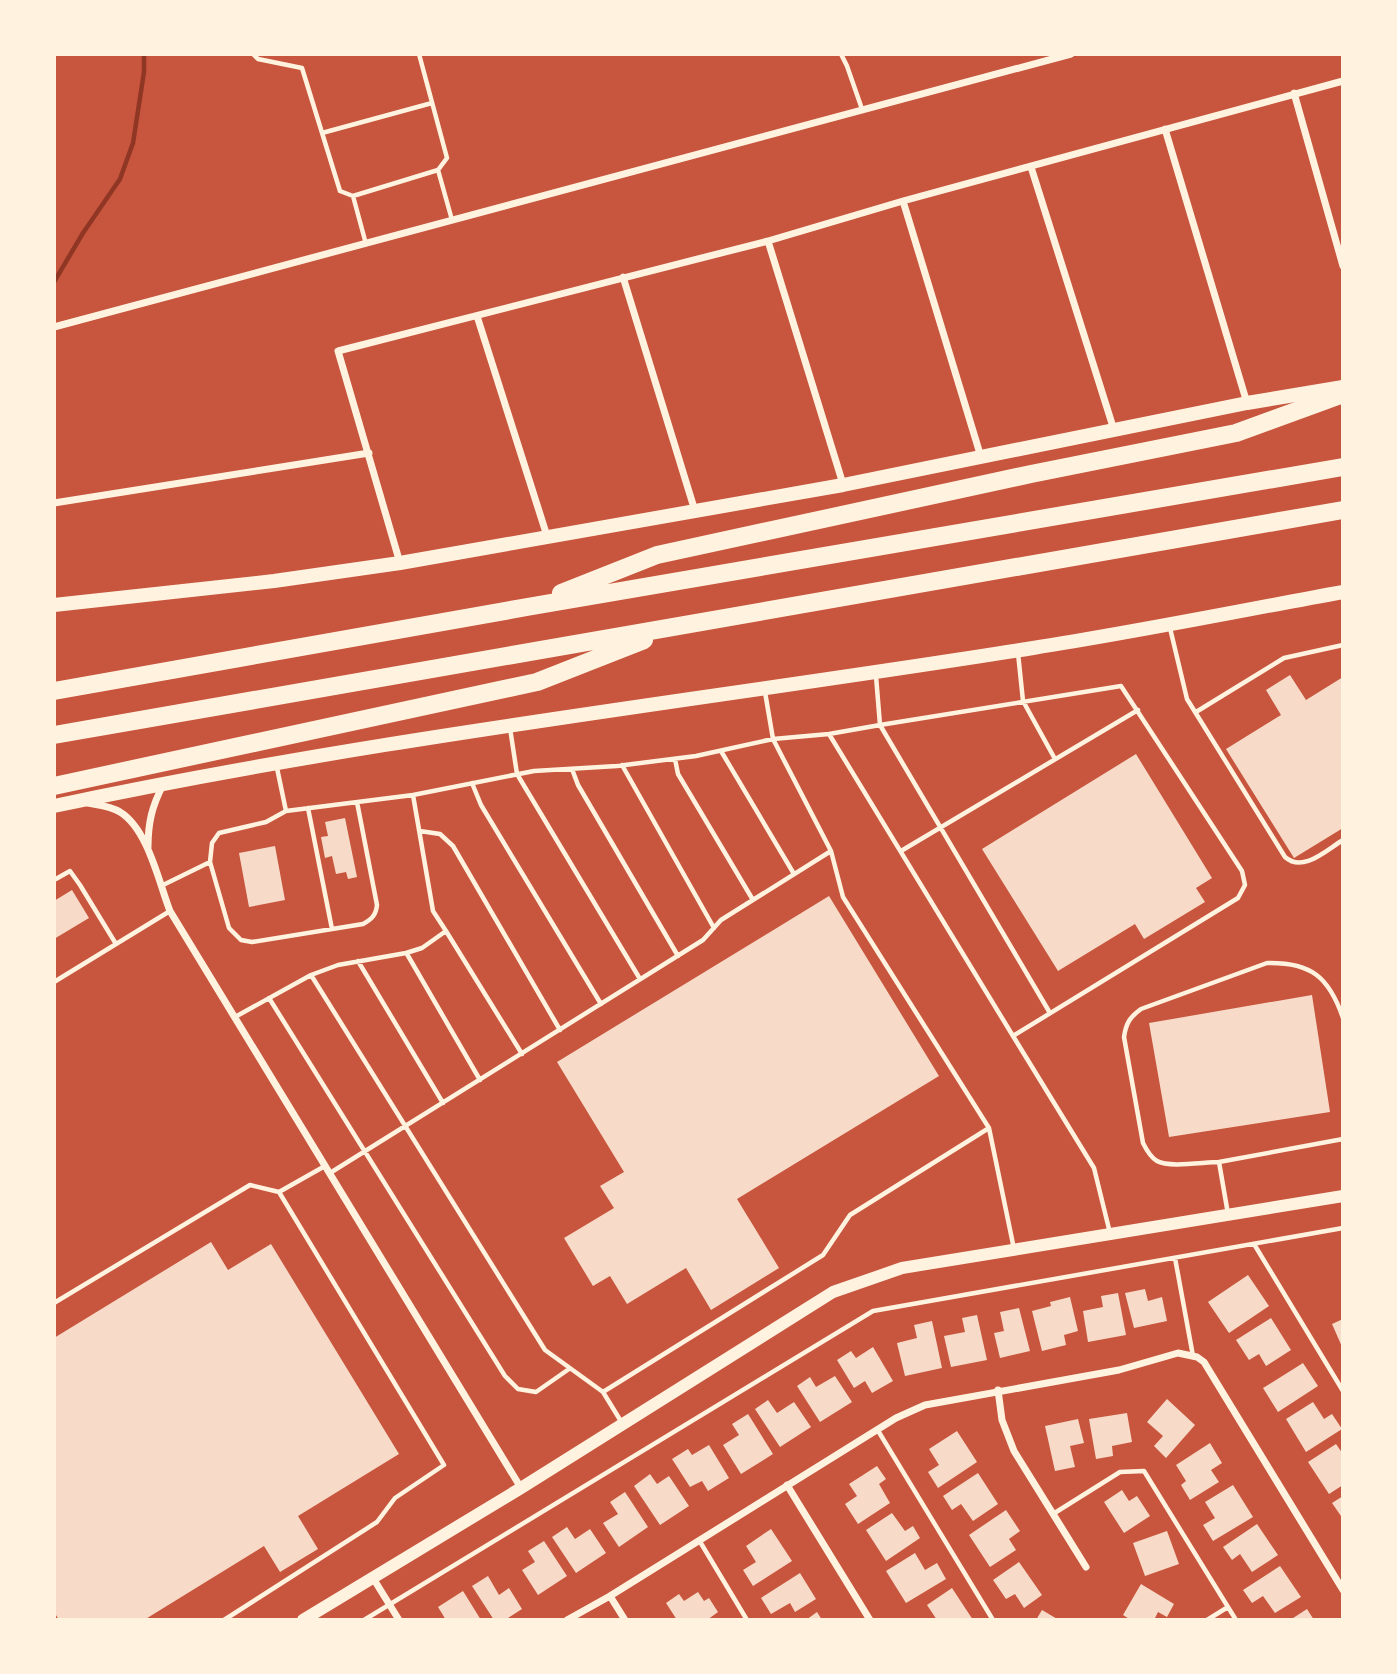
<svg xmlns="http://www.w3.org/2000/svg" width="1397" height="1674" font-family="'Crimson Pro',serif">
<style>
.lines{fill:none;stroke-linecap:round;stroke-linejoin:round}
.stream{stroke:#8f3625;stroke-width:4.5}
.building{fill:#f7dbc8}
.service{stroke:#fff3e0;stroke-width:4.5}
.minor{stroke:#fff3e0;stroke-width:7}
.tertiary{stroke:#fff3e0;stroke-width:12}
.secondary{stroke:#fff3e0;stroke-width:14}
.motorway{stroke:#fff3e0;stroke-width:18}
</style>
<rect width="100%" height="100%" fill="#c8553d"/>
<g class="lines">
<path class="stream" d="M54,282L83,233L120,179L133,143L144,72V54"/>
</g>
<path class="building" d="M1290,675L1306,700L1343,677V828L1294,858L1226,749L1281,715L1266,690Z
M1136,754L1212,878L1196,888L1205,902L1144,939L1135,924L1058,971L982,849Z
M345,818L357,877L348,879L346,872L336,874L332,856L325,858L321,837L328,836L325,822Z
M275,846L285,900L249,907L239,853Z
M72,890L89,918L54,939V901Z
M829,896L939,1076L737,1199L779,1268L711,1310L686,1268L627,1304L610,1276L593,1286L564,1238L614,1208L600,1186L624,1172L557,1062Z
M1312,995L1330,1112L1169,1137L1149,1023Z
M211,1242L228,1270L271,1244L399,1454L298,1516L318,1549L280,1572L264,1546L144,1620H59L54,1612V1338Z
M1248,1275L1269,1306L1229,1333L1208,1302Z
M1145,1289L1148,1301L1162,1297L1167,1321L1134,1328L1125,1293Z
M1118,1293L1126,1335L1088,1342L1083,1311L1103,1307L1101,1296Z
M1070,1297L1078,1331L1064,1335L1066,1345L1042,1351L1032,1311L1051,1306L1050,1302Z
M1019,1308L1030,1351L1000,1358L994,1333L1004,1331L1000,1312Z
M977,1315L987,1360L951,1367L944,1336L965,1332L962,1318Z
M1271,1318L1291,1350L1266,1366L1259,1354L1249,1360L1236,1340Z
M1343,1319V1349L1332,1324Z
M932,1321L942,1368L905,1376L897,1343L917,1338L914,1325Z
M873,1347L893,1381L872,1393L865,1381L854,1388L837,1360L851,1351L856,1358Z
M1303,1363L1318,1386L1278,1412L1263,1388Z
M835,1376L852,1402L820,1422L797,1386L810,1377L816,1387Z
M1167,1399L1195,1425L1166,1458L1154,1446L1163,1436L1147,1422Z
M768,1400L777,1413L794,1402L811,1427L780,1447L755,1409Z
M1313,1402L1324,1419L1332,1414L1342,1429L1306,1452L1286,1419Z
M1127,1413L1132,1442L1112,1446L1113,1456L1096,1459L1089,1419Z
M748,1414L773,1454L741,1474L723,1445L739,1435L732,1424Z
M1078,1419L1084,1443L1070,1446L1075,1467L1055,1471L1045,1426Z
M957,1431L977,1462L938,1488L928,1472L939,1465L929,1449Z
M1210,1443L1222,1463L1211,1470L1219,1482L1190,1500L1181,1485L1186,1481L1176,1465Z
M1336,1444L1343,1454V1485L1329,1494L1308,1462Z
M709,1445L729,1478L708,1491L702,1481L690,1487L672,1459L688,1449L692,1455Z
M877,1466L886,1479L879,1484L890,1503L858,1524L845,1504L857,1496L849,1484Z
M978,1473L998,1504L973,1521L961,1504L952,1510L943,1496Z
M650,1474L657,1484L669,1476L689,1506L660,1525L634,1486Z
M1233,1485L1253,1517L1213,1541L1203,1525L1215,1518L1205,1502Z
M1122,1490L1129,1501L1137,1496L1150,1516L1124,1533L1104,1502Z
M625,1492L648,1527L619,1547L603,1523L618,1514L610,1502Z
M1343,1496V1519L1332,1503Z
M1006,1510L1020,1531L1009,1539L1016,1550L990,1567L969,1535Z
M892,1513L905,1531L913,1526L920,1538L886,1561L866,1530Z
M1257,1524L1278,1555L1252,1572L1240,1554L1232,1560L1223,1547Z
M567,1527L575,1539L590,1529L606,1553L576,1573L552,1537Z
M771,1529L792,1561L753,1586L743,1570L756,1562L746,1546Z
M1167,1531L1179,1564L1145,1576L1133,1543Z
M544,1541L567,1576L538,1595L522,1570L535,1562L528,1551Z
M915,1553L925,1570L937,1563L946,1579L906,1603L886,1571Z
M1019,1562L1042,1595L1024,1608L1015,1594L1006,1599L993,1580Z
M1280,1566L1301,1597L1275,1613L1263,1596L1252,1603L1243,1590Z
M800,1573L816,1599L795,1612L790,1603L771,1614L761,1598Z
M488,1576L499,1595L509,1588L522,1609L505,1620H494L472,1586Z
M1141,1584L1174,1604L1167,1617L1158,1612L1154,1620H1131L1123,1615Z
M952,1588L973,1620H937L927,1605Z
M463,1591L481,1620H446L438,1607Z
M698,1592L704,1601L709,1598L718,1612L707,1620H677L666,1603L679,1594L684,1601Z
M1307,1609L1314,1620H1290Z
M1042,1610L1059,1620H1036Z
M817,1612L822,1620H806Z"/>
<g class="lines">
<path class="service" d="M253,54L258,59L302,68L340,191L353,196L366,244
M419,54L447,158L438,170L452,220
M841,54L847,66L862,109
M322,133L432,103
M353,196L438,170
M1170,628L1187,699L1285,857C1303,873 1325,851 1343,840
M1018,653L1023,701L1055,759
M876,676L880,725L1121,686L1242,871L1245,885L1238,898L1013,1036L1094,1168L1110,1233
M765,692L773,739L831,851L843,897L989,1128L1014,1249
M1196,712L1284,658L1343,645
M510,728L517,774L640,979
M829,734L1013,1036
M721,751L794,874
M675,759L678,774L753,900
M622,765L714,928
M277,768L286,811L413,795L433,911L446,931L422,948L406,953L338,965L311,975L545,1350L603,1392L622,1423
M572,769L578,785L678,956
M472,783L481,805L601,1004
M413,795L534,771L617,766L696,756L773,739L829,734L880,725L1050,1013
M308,808L332,929
M420,831L440,834L453,846L560,1030
M901,851L1138,710
M210,862L229,928L241,940L252,942L363,924C372,919 376,915 377,905L357,802
M54,880L70,871L80,885L116,944
M161,886L210,862L212,843L219,833L266,822L286,811
M446,931L522,1054
M407,954L480,1080
M358,961L443,1103
M54,982L170,911
M269,998L505,1376L518,1389L536,1392L569,1369
M235,1017L311,975
M1219,1162L1343,1139
M330,1173L703,940L721,920L831,851
M1228,1214L1219,1162C1204,1162 1169,1168 1157,1161C1150,1157 1146,1149 1143,1143L1124,1037C1126,1023 1130,1017 1141,1009L1267,963C1311,962 1329,977 1343,1018
M1254,1244L1343,1391
M1175,1258L1193,1356
M54,1303L250,1185L279,1192L325,1166
M603,1392L823,1255L850,1215L989,1128
M877,1429L993,1620
M1053,1514L1120,1472L1144,1471L1236,1620
M699,1540L747,1620
M224,1620L377,1522L395,1498L444,1465L279,1192
M364,1620L873,1311L1343,1228
M1207,1620L1228,1607"/>
<path class="minor" d="M1294,93L1343,266
M1165,129L1247,403
M1031,167L1114,430
M903,201L981,457
M768,241L843,484
M623,277L695,511
M477,316L547,536
M54,327L1071,54
M54,503L369,453
M400,563L338,351L768,241L903,201L1343,81
M88,803C98,805 111,806 120,812C148,829 159,883 170,911L521,1488
M148,847C148,823 152,806 163,785
M998,1390L1002,1420L1014,1451L1086,1567
M787,1485L870,1620
M373,1578L399,1620
M610,1596L625,1620
M567,1620L610,1596L896,1418L925,1405L1119,1370L1178,1353L1197,1357L1204,1362L1343,1590"/>
<path class="tertiary" d="M303,1620L521,1488L833,1292L902,1268L1343,1196"/>
<path class="secondary" d="M54,605L274,581L400,563L843,485L1247,403L1343,387
M54,806C378,737 706,700 1033,648C1136,632 1239,611 1343,592"/>
<path class="motorway" d="M561,593L657,555L1031,474L1236,433L1343,394
M54,691L527,607L1343,467
M54,735L1343,510
M54,786L537,682L644,640"/>
</g>
<rect width="1397" height="1674" fill="none" stroke="#fff3e0" stroke-width="112"/>
</svg>
